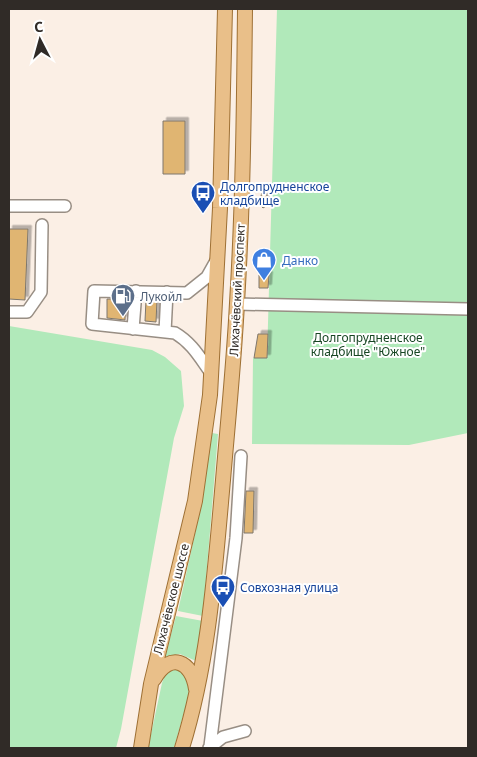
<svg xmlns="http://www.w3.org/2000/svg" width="477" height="757" font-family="'Noto Sans',sans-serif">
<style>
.green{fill:#b1e9ba}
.building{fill:#e0b572;stroke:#7e776c;filter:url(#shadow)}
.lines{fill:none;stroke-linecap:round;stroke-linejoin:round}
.minor-casing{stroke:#988e84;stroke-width:14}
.major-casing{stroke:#9e7034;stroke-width:16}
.minor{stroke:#fff;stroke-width:11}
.major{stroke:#e9bf89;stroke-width:14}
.labels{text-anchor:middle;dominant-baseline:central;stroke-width:4;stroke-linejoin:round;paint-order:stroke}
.transit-label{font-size:12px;fill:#164399;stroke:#fff;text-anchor:start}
.shop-label{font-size:12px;fill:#366cbe;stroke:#fff;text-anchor:start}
.street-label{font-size:12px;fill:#302b27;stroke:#fff}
.service-label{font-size:12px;fill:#4e5e75;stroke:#fff;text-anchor:start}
.park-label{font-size:12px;fill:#174623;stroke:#fff}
</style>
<defs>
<filter id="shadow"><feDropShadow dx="3.5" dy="-3.5" stdDeviation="0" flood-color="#0004"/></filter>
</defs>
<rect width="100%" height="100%" fill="#fbefe5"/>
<path class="green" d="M277,9H468V433L409,445L252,444L253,358H267Z
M9,326L152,350L165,357L181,371L184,406L174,438L121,729L116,748H9Z
M212,433L218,434L203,616L178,611L202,502Z
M176,616L203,621L196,661L180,654L165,657Z
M174,669L184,671L191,688L174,748H148L162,683L165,675Z"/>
<path class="building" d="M163,121H185V174H163Z
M203,186L207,189L206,201L203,202L200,198V189Z
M262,192L267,195L266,206L263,208L259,204Z
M9,229H28L25,300L9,299Z
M259,275H269L268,288H259Z
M107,299H126L125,320L107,318Z
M146,300H157L156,322L145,321Z
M258,334H268L267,358H254Z
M246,491H254L253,533H244Z"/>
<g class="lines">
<defs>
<path id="minor" d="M9,206H65
M237,304L468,309
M9,312H27L41,292L42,225
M133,329L136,291
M165,332L167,292
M211,373C200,358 192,343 175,333L92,324L94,291L187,293L207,277L216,261
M210,746L236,538L241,456
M209,748L223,737L245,731"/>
<path id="major" d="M154,679C170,651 192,661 196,689
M141,748L151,684L195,501L210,395L220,208L225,9
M182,748C209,661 215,570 223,480C228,421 234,362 237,303C243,205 244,107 245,9"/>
</defs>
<use href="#minor" class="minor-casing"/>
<use href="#major" class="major-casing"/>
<use href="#minor" class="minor"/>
<use href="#major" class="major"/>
</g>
<defs>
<symbol id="bus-pin" viewBox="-11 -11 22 30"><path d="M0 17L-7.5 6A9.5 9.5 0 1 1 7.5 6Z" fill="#1a4fb4" stroke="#fff"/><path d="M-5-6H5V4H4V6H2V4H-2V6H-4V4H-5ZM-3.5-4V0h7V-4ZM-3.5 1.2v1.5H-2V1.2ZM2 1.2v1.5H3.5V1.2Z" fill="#fff"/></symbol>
<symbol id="shop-pin" viewBox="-11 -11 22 30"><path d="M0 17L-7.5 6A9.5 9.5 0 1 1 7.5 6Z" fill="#3f7fe0" stroke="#fff"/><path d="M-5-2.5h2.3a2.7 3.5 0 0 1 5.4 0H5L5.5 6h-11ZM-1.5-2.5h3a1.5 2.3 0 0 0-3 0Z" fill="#fff"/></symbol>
<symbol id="fuel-pin" viewBox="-11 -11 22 30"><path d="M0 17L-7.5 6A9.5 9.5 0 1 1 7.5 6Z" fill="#5c6f8a" stroke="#fff"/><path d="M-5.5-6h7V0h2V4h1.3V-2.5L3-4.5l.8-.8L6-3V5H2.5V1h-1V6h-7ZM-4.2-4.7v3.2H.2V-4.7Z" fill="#fff"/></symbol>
</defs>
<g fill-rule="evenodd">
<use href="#bus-pin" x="189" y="179" width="28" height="38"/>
<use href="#shop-pin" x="250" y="246" width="28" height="38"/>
<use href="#fuel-pin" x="109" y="282" width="28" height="38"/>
<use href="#bus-pin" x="209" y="573" width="28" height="38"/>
</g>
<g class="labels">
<g class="transit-label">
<text x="220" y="186">Долгопрудненское<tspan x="220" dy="14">кладбище</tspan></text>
<text x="240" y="587">Совхозная улица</text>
</g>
<g class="shop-label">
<text x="282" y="260">Данко</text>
</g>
<g class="street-label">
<text transform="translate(237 290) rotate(-87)">Лихачёвский проспект</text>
<text transform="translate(171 599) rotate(-76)">Лихачёвское шоссе</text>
</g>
<g class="service-label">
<text x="140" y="296">Лукойл</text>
</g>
<g class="park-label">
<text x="368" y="337">Долгопрудненское<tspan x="368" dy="14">кладбище "Южное"</tspan></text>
</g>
</g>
<rect width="477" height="757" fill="none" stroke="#302b27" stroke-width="20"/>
<g transform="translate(40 40) rotate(354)" stroke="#ffffff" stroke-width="4" paint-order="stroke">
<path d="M0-4L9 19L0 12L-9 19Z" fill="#302b27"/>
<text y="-8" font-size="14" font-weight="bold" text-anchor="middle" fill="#302b27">С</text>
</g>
</svg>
